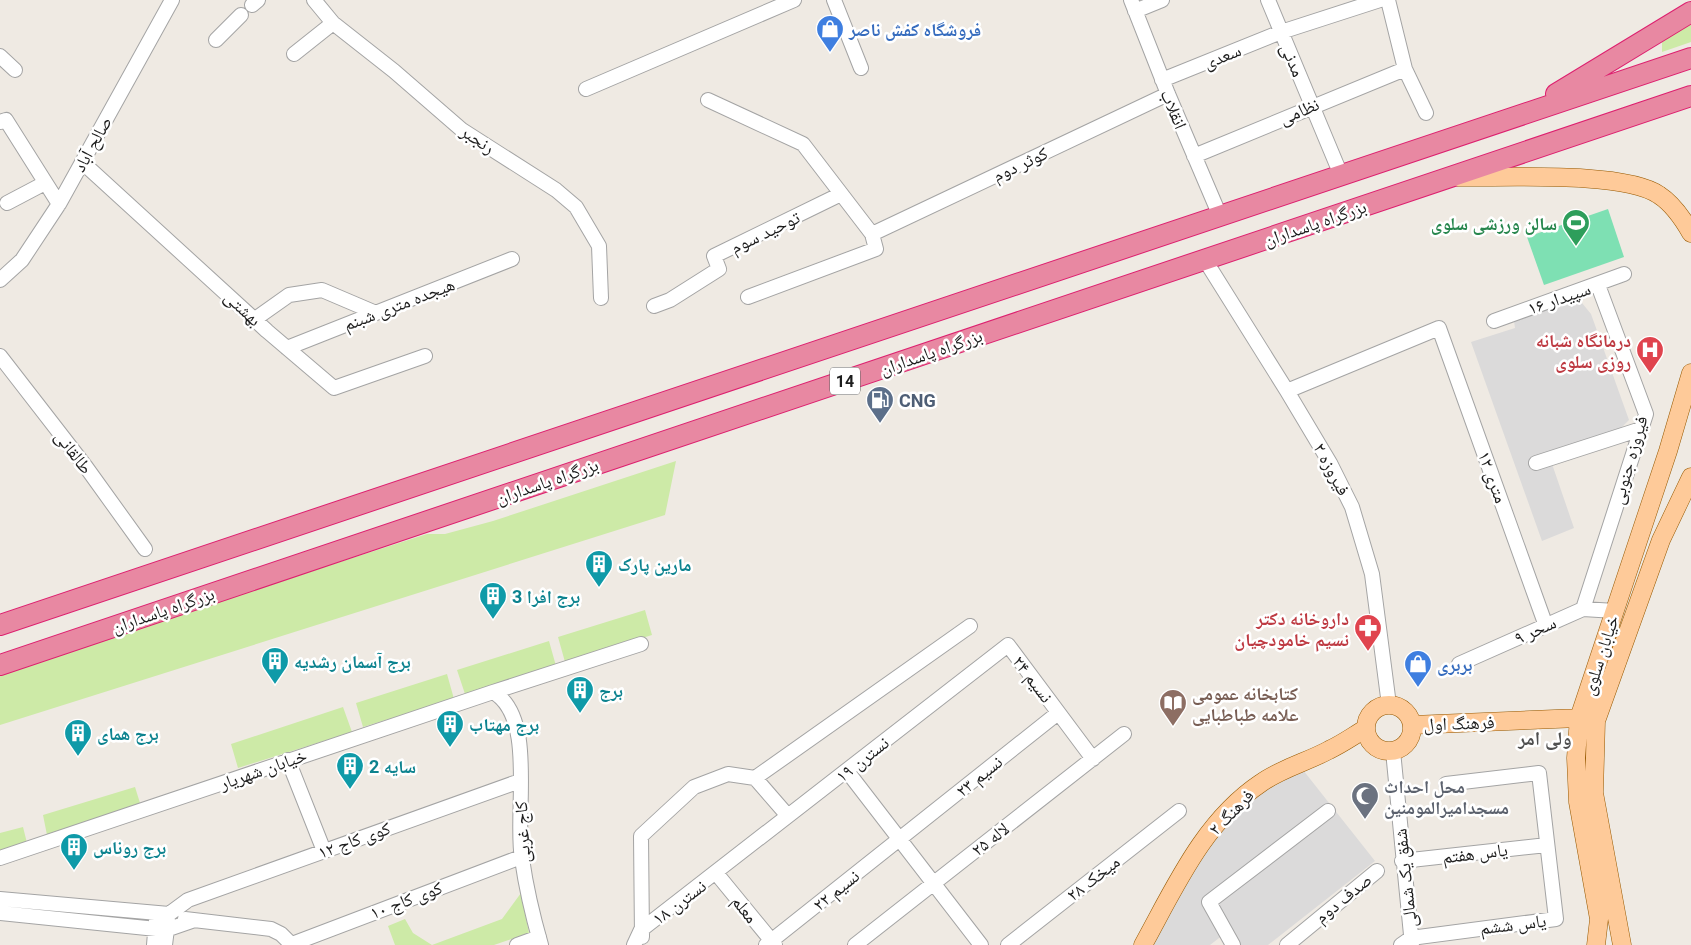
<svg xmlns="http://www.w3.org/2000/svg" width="1691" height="945" font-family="Roboto,'Noto Naskh Arabic',sans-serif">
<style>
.residential{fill:#dbdada}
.grass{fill:#cdeaa7}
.pitch{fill:#7ee0b3}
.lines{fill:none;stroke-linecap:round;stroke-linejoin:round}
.minor-casing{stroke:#a4a4a4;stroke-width:16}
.major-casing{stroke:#965900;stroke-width:19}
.highway-casing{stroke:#dd206f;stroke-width:22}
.minor{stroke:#fff;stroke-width:14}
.major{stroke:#feca99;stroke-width:18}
.highway{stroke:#e888a2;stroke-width:20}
.labels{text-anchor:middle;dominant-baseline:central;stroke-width:5;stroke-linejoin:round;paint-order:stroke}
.shield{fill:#fff;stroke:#616161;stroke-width:1}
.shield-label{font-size:16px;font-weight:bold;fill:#1d1d1d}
.shop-label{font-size:18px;font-weight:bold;fill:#366cbe;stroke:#fff;text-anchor:start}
.street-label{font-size:18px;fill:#1d1d1d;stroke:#fff}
.leisure-label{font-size:18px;font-weight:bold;fill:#27864d;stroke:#fff;text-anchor:end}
.health-label{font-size:18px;font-weight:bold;fill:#be3a42;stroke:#fff;text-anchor:end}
.service-label{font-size:18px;font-weight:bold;fill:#4e5e75;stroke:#fff;text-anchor:start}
.culture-label{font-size:18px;font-weight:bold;fill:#0d838f;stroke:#fff;text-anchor:start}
.education-label{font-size:18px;font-weight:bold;fill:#785e54;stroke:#fff;text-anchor:start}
.worship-label{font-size:18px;font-weight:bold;fill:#5b616d;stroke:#fff;text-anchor:start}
.neighbourhood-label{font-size:19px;font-weight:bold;fill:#505050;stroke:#fff}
</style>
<rect width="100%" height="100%" fill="#efeae3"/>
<path class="residential" d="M1571,301L1582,303L1591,314L1629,420L1606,443L1551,461L1574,528L1542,541L1471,342L1515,328L1514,321Z
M1303,770L1375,861L1268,945H1232L1223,935L1210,945H1152L1204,851L1234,817L1260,794Z"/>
<path class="grass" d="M1691,17V42L1662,52V34Z
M676,461L665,515L0,725V671L427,534H445L493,521Z
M645,610L652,635L565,662L558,637Z
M549,641L556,666L465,694L457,670Z
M447,674L454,699L363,727L356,703Z
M343,707L352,732L238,768L231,744Z
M135,787L140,803L47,835L43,815Z
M23,827L27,843L0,851V833Z
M521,893L529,933L494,945H395L388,926L405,919L413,933L432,945L502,919Z"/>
<path class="pitch" d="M1608,209L1624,257L1544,285L1527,237Z"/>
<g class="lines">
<defs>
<path id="minor" d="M314,0L333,23L394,71L462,130L556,190L576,207L599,246L601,298
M834,0L861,68
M1131,0L1168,94L1220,216
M1268,0L1341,175
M1388,0L1405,69L1426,113
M252,5L258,0
M1135,11L1162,0
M216,40L241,15
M294,54L333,23
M0,56L15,70
M1162,80L1281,32L1380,0
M586,89L794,0
M708,100L803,144L872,234L876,249L748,297
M0,122L6,120L59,204
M1194,156L1405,69
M82,162L267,331L334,388L425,356
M7,203L45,183
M872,234L1168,94
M1205,260L1287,391L1330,463L1352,507L1372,574L1389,705
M0,280L22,260L59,204L172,0
M654,306L670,300L719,269L714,256L841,194
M255,319L289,295L322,290L376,313
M1494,321L1624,274
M287,348L512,259
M0,356L86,467L145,549
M1287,391L1439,328L1546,626
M1536,463L1641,429
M1583,609L1646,414L1598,285
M1459,664L1583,609L1615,611
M493,692L641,644
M1393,751L1412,945
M288,760L324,851
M847,771L981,945
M755,778L970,626
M0,858L493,692C537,717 514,814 522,859C526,887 533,917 541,945
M1402,861L1547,845
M716,873L775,945
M0,899L169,914L188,900L520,781
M0,913L166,930L192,921
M185,919L271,929L281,934L292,945
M642,937L641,836L694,787L728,774L755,778L788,816
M292,944L521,857
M154,945L156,921
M165,945L168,921
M517,945L539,937
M634,945L641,930L1008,645L1093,759
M766,945L1058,713
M855,945L1124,734
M1008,945L1179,811
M1233,945L1209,902L1328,811
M1287,945L1377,871
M1401,945L1411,938L1556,919L1539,773L1446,784"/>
<path id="major" d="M1458,177C1504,178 1624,171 1659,195C1673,204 1683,219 1691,233
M1366 728a23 23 0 1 1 46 0a23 23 0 1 1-46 0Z
M1412,725L1579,718L1589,720
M1143,945C1175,887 1204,821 1261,783C1282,768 1307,762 1329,750C1342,744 1353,736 1365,729
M1596,945L1599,919L1578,802L1576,758L1579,718L1668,451L1691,373
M1622,945L1594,793L1596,721L1661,540L1691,477"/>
<path id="highway" d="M1556,94L1691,12
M0,625L1691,58
M0,665L1691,96"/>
</defs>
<use href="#minor" class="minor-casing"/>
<use href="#major" class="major-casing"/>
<use href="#highway" class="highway-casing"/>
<use href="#minor" class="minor"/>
<use href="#major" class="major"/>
<use href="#highway" class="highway"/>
</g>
<defs>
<symbol id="shop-pin" viewBox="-11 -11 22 30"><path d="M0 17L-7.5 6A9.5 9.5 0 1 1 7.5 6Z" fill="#3f7fe0" stroke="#fff"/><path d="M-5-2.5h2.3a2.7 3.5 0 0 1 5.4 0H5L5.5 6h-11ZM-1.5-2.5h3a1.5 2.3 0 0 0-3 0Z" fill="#fff"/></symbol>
<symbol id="stadium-pin" viewBox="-11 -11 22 30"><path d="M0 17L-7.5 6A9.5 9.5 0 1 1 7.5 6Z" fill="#2e9e5b" stroke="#fff"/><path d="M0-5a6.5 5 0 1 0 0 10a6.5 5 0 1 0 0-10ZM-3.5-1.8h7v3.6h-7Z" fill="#fff"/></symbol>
<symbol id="hospital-pin" viewBox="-11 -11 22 30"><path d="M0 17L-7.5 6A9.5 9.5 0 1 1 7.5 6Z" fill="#e0444e" stroke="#fff"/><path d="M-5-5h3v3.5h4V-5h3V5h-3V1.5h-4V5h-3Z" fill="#fff"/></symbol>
<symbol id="fuel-pin" viewBox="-11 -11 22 30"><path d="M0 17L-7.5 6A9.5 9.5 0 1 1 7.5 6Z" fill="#5c6f8a" stroke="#fff"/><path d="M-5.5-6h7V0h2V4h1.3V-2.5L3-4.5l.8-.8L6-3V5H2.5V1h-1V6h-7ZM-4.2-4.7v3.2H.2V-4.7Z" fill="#fff"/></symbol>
<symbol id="building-pin" viewBox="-11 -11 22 30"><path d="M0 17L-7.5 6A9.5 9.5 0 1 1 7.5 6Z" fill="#0f9aa8" stroke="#fff"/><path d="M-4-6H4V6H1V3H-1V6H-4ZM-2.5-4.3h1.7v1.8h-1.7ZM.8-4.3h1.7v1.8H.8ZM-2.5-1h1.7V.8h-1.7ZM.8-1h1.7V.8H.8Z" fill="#fff"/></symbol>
<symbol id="pharmacy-pin" viewBox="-11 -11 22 30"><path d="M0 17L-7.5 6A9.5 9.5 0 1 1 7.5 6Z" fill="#e0444e" stroke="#fff"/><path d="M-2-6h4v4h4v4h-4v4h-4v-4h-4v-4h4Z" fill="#fff"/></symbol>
<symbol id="library-pin" viewBox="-11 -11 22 30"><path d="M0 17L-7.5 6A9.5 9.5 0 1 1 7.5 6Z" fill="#8d6e63" stroke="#fff"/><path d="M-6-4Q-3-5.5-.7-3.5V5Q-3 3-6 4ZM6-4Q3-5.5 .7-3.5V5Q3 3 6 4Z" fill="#fff"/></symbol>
<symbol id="mosque-pin" viewBox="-11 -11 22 30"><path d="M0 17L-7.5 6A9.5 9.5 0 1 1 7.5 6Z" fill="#6b7280" stroke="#fff"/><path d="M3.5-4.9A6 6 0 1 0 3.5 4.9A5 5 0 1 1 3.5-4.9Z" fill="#fff"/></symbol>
</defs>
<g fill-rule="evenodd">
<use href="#shop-pin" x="814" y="13" width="32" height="43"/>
<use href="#stadium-pin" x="1560" y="207" width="32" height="43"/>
<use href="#hospital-pin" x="1634" y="334" width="32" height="43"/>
<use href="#fuel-pin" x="864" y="384" width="32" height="43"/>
<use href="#building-pin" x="583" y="548" width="32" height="43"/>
<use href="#building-pin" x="477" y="580" width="32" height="43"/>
<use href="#pharmacy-pin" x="1352" y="612" width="32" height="43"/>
<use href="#building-pin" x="259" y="645" width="32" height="43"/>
<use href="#shop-pin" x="1402" y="648" width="32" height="43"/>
<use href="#building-pin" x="564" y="674" width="32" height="43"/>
<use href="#library-pin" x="1157" y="687" width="32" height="43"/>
<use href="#building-pin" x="434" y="708" width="32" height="43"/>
<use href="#building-pin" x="62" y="717" width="32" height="43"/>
<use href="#building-pin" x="334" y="750" width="32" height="43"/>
<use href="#mosque-pin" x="1349" y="780" width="32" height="43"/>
<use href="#building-pin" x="58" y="831" width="32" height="43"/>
</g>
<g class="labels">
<rect class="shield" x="830" y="367.5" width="30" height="27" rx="4"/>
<g class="shield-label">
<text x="845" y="381">14</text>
</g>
<g class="shop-label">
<text x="849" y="29">فروشگاه کفش ناصر</text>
<text x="1437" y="664">بربری</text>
</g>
<g class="street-label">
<text transform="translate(1222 56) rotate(-22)">سعدی</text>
<text transform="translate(1293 60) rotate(67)">مدنی</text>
<text transform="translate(1174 109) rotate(67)">انقلاب</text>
<text transform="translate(1299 111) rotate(-23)">نظامی</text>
<text transform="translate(478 139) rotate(34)">رنجبر</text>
<text transform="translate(92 144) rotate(-61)">صالح آباد</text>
<text transform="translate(1020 164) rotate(-25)">کوثر دوم</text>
<text transform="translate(1315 223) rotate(-19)">بزرگراه پاسداران</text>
<text transform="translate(765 232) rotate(-26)">توحید سوم</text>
<text transform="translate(1559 298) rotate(-19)">سپیدار ۱۶</text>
<text transform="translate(399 304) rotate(-21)">هیجده متری شبنم</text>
<text transform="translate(243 308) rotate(43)">بهشتی</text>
<text transform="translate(931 352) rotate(-19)">بزرگراه پاسداران</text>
<text transform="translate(74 452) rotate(53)">طالقانی</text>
<text transform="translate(1629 460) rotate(-74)">فیروزه جنوبی</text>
<text transform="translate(1332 469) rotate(62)">فیروزه ٢</text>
<text transform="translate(1493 477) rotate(70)">۱۲ متری</text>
<text transform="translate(547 481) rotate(-19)">بزرگراه پاسداران</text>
<text transform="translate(163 610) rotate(-19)">بزرگراه پاسداران</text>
<text transform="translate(1535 630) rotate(-24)">سحر ۹</text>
<text transform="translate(1600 655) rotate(-72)">خیابان سلوی</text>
<text transform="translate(1033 679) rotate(53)">نسیم ۲۴</text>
<text transform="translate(1459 723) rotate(-2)">فرهنگ اول</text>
<text transform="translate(862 759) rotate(-38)">نسترن ۱۹</text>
<text transform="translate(263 769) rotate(-19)">خیابان شهریار</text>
<text transform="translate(979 776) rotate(-39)">نسیم ۲۳</text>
<text transform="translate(1231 812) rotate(-46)">فرهنگ ۲</text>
<text transform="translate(522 832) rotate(-93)">کاج غربی</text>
<text transform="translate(990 839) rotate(-38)">لاله ۲۵</text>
<text transform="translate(354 840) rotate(-20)">کوی کاج ۱۲</text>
<text transform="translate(1475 853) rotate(-7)">یاس هفتم</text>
<text transform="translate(1093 878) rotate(-38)">میخک ۲۸</text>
<text transform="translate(1405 878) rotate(-96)">شفق یک شمالی</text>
<text transform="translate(836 890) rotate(-39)">نسیم ۲۲</text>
<text transform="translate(1343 898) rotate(-39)">صدف دوم</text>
<text transform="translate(406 900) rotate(-21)">کوی کاج ۱۰</text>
<text transform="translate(679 902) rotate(-37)">نسترن ۱۸</text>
<text transform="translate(745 909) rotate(51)">معلم</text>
<text transform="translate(1513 924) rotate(-7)">یاس ششم</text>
</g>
<g class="leisure-label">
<text x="1557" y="223">سالن ورزشی سلوی</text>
</g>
<g class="health-label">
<text x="1631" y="340">درمانگاه شبانه<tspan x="1631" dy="21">روزی سلوی</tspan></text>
<text x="1349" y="618">داروخانه دکتر<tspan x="1349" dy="21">نسیم خامودچیان</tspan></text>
</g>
<g class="service-label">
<text x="899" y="400">CNG</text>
</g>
<g class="culture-label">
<text x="618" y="564">مارین پارک</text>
<text x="512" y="596">برج افرا 3</text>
<text x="294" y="661">برج آسمان رشدیه</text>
<text x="599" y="690">برج</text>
<text x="469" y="724">برج مهتاب</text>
<text x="97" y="733">برج همای</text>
<text x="369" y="766">سایه 2</text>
<text x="93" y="847">برج روناس</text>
</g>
<g class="education-label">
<text x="1192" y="693">کتابخانه عمومی<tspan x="1192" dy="21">علامه طباطبایی</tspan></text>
</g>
<g class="worship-label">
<text x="1384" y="786">محل احداث<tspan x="1384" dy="21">مسجدامیرالمومنین</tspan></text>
</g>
<g class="neighbourhood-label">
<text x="1545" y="738">ولی امر</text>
</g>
</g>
</svg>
